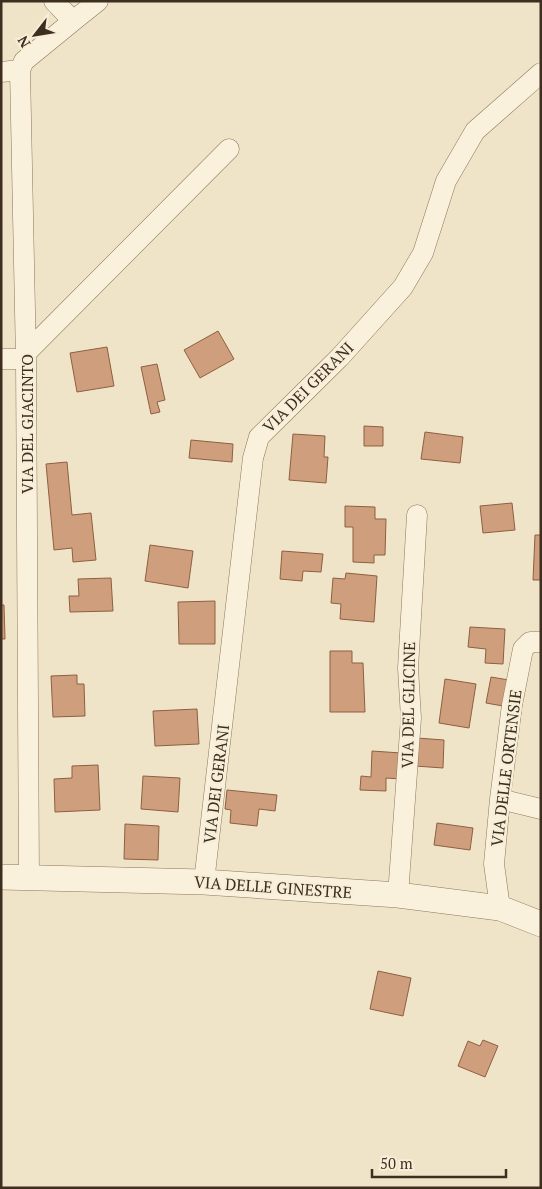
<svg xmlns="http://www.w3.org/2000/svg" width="542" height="1189" font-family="'PT Serif',serif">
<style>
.building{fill:#cf9f7d;stroke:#8d5f41}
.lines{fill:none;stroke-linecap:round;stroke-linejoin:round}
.minor-casing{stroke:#8d765c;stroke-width:21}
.tertiary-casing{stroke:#8d765c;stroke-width:26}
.minor{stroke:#faf1dc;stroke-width:20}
.tertiary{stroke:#faf1dc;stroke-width:25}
.labels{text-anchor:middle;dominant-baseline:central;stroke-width:4.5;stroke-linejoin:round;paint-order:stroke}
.street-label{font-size:16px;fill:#3d2e20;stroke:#f7eed8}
</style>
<rect width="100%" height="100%" fill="#f0e4c8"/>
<path class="building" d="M218,331L234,359L200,378L184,350Z
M107,347L114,386L77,392L70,353Z
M157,364L165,400L157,402L160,412L151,414L141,367Z
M364,426L383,427V446H364Z
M425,432L463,437L460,463L421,459Z
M293,434L325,436L324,457H328L326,483L289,480Z
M191,440L233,444L232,462L189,458Z
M67,462L72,515L91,513L96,560L73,562L72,548L54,550L46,464Z
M512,503L515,530L483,533L480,506Z
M345,506L375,507V519H386L385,555H374V563L353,562V527H345Z
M535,535H541V580H533Z
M150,545L193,551L188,588L145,581Z
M282,551L323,554L321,572L303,571L302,581L280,579Z
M346,573L377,576L374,622L340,619L341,604L331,603L333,578L345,579Z
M111,578L113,611L70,612L69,596H79L78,579Z
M215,601V644H179L178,602Z
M1,605H4L5,639H1Z
M470,627L505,629L503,664L485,663L486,649L468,647Z
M330,651H352V663H363L365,712H330Z
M77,675V684H84L85,716L53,717L51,676Z
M491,677L509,680L503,706L486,703Z
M445,679L476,684L469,728L439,723Z
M197,709L199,744L155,746L153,711Z
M417,738L444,740L443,768L415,766Z
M372,751L401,753L400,779L386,778V791L360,790L361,776L371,777Z
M98,765L100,810L55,812L54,779L72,778V766Z
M143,776L180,778L178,812L141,809Z
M227,790L277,795L275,811L259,809L257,826L230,823L231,810L225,809Z
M437,823L473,828L470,850L434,845Z
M125,824L159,826L158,860L124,859Z
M378,971L411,978L403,1016L370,1009Z
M483,1040L498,1046L485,1077L458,1066L468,1041L480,1046Z"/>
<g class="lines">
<defs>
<path id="minor" d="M73,21L98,1
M1,72L20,70
M26,353L229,149
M1,359H26
M500,799L541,809
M29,878L26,359L20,70L24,61L73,21L54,1
M204,882L253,458L259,437L340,357L403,287L423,253L446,181L475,131L541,73
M398,895L411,718L408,668L417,515
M500,908L494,864L500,799L512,705L523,649L530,642H541"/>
<path id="tertiary" d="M1,877L204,882L398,895L500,908L541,924"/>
</defs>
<use href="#minor" class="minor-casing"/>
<use href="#tertiary" class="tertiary-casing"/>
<use href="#minor" class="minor"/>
<use href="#tertiary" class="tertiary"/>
</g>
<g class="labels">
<g class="street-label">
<text transform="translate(308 387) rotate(-45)">VIA DEI GERANI</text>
<text transform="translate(27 424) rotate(-90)">VIA DEL GIACINTO</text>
<text transform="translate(408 705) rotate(-89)">VIA DEL GLICINE</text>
<text transform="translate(506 768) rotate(-83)">VIA DELLE ORTENSIE</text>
<text transform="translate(216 784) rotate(-83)">VIA DEI GERANI</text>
<text transform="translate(273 887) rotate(4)">VIA DELLE GINESTRE</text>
</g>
</g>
<rect width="542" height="1189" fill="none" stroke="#3d2e20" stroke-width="5"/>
<g transform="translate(35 35) rotate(239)" stroke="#f7eed8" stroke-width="4" paint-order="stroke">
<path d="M0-4L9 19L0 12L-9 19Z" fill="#3d2e20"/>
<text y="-8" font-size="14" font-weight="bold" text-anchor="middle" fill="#3d2e20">N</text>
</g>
<path d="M372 1169v8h134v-8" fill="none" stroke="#3d2e20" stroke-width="2.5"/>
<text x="380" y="1169" font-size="15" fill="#3d2e20" stroke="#f7eed8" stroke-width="4" paint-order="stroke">50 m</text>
</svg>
